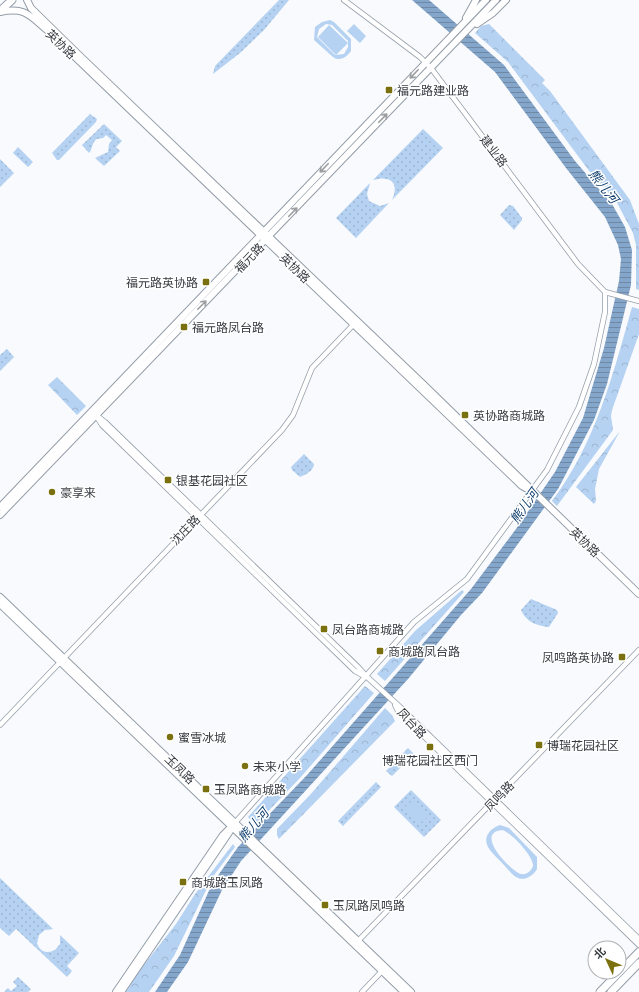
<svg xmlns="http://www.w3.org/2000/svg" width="639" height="992" font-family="Cabin,'Noto Sans SC',sans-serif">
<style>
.grass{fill:url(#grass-dots)}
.forest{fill:url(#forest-crowns)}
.pitch{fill:#b5d2f2;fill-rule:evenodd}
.water{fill:url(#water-rules)}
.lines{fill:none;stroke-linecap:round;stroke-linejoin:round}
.street-casing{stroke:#949da8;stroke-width:6}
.secondary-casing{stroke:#949da8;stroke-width:8}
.primary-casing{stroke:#949da8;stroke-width:9}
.street{stroke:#fff;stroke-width:4.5}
.secondary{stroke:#fff;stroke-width:6}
.primary{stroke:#fff;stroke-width:7}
.oneway{stroke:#9c9ea0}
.poi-dot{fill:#7b700f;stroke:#fff;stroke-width:1.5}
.labels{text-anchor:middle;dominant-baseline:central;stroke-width:3;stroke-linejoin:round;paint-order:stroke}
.street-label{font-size:12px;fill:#383c41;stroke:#fff}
.poi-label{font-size:12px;fill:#383c41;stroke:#fff;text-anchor:start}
.water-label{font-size:13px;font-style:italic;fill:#10406f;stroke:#fff}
</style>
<defs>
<pattern id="grass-dots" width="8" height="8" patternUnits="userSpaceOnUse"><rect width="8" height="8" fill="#b5d2f2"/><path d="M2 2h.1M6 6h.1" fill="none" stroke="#9cb5d1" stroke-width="1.8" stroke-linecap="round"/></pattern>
<pattern id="forest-crowns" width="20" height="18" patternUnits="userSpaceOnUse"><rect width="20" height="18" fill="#b5d2f2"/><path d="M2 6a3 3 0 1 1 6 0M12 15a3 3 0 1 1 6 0" fill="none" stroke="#9cb5d1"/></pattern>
<pattern id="water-rules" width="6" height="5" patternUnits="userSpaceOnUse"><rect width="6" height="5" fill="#85a6cb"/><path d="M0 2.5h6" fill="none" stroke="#6e88a6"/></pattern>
</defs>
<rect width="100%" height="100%" fill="#f8fafd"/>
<path class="grass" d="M279,0H289L264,30L240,53L213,74L215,66Z
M90,114L97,119L96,122L59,160H57L52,153Z
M104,124L122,141L116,147L120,151L104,166L95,158L108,152L109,144L112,140L106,135L103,138L97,139C91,143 93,149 89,153L82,145Z
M423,129L443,148L392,200C400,182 390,175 373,180Z
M18,147L33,162L28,167L13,153Z
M0,159L14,173L0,187Z
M370,183L367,194L369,201L380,206L389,203L356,238L336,218Z
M509,205L513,206L522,218V220L514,230L500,215Z
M7,349L14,357L0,371V355Z
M304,454L314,464C313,471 307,474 300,477L292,470L291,467Z
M531,599L557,610L558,613L549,627C537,626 526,622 521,610Z
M408,748L414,754L392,776L386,771Z
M376,782L381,787L343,826L338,821Z
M411,790L441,820L424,837L394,807Z
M0,878L53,929L45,930L39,935L37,943C40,952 47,954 55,950L60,944V935L79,953L67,966L72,971L67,977L16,929L9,936L0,928Z
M18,977L31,989L28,992H4L8,988L11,991L17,986L13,982Z"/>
<path class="forest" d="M489,24L545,80L542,83L550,91L630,200L639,224V290L636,289V245L633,233L616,201L590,172L508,62L475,33L481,26Z
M632,307L639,309V334L612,410L611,416L613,430L557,506L552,501C595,444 613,375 632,307Z
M57,377L86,406L77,415L48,385Z
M620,431L599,469L595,489L596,501L594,504L576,487Z
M462,590L464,592L385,681L377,674L415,631Z
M365,686L374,693L300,778L255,825L248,817Z
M385,708L392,715L395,721L279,839L277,835V829L310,795Z
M233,844L235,847L212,878L174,956L149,992H126L139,971L176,924L195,894Z"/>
<path class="pitch" d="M330,20L334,22L351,39V51C347,57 339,62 333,57L314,40L315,27L322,22ZM326,24L332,25L348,41V47L344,54L335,55L317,37L319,29Z
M354,24L366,36L360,43L347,31Z
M329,25L348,43L336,55L318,37Z
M416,801L427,812V818L419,824L405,811L406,806L411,802Z
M500,825L509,828L537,857V869C533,876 524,882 516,877C512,875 507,868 503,864C496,856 481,846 488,834C491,829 495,827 500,825ZM502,830C511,832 534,857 533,866C531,871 527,875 521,874C512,872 473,833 502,830Z"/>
<path class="water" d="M412,0H429L504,65L575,161L612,204L625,227L632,250L631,285L607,384L594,420L558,489L482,593L461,615L408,679L241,861L222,890L188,962L167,992H155L180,955L212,884L238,847L308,774L471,589L516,529L555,472L583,418L604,348L619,281L621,259L618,245L605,217L566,168L495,72Z"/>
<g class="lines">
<defs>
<path id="street" d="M344,0L420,57L431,68L578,264L605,292L639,301
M96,415L105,422L358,667L366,676L401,708L639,939
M97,417L102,425L355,671L364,676
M395,705L398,711L406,719L639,945
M0,725L282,430L293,415L312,368L354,324
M233,825L414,622L467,579L547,470L579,407L594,364L605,312V292
M358,941L639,650
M362,992L382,971"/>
<path id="secondary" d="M27,0L31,8L80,56L423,384L639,594
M0,12C26,7 29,15 48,31L522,486L529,490
M466,18L476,0
M477,24L493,13L506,0
M0,507L486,0
M0,515L496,0
M0,597L411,992
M0,604L404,992
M116,992L223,835L232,826
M121,992L230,831"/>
<path id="primary" d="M0,11L12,0
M600,992L639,952
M611,992L639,963"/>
</defs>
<use href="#street" class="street-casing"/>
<use href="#secondary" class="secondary-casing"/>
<use href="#primary" class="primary-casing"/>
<use href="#street" class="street"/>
<use href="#secondary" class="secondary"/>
<use href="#primary" class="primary"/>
</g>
<defs><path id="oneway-shaft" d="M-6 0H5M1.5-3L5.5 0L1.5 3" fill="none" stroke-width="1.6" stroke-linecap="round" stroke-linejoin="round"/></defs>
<g class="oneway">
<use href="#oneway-shaft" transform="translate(414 74) rotate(134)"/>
<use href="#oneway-shaft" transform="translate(383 118) rotate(-46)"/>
<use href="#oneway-shaft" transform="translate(324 168) rotate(134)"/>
<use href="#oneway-shaft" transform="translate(293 212) rotate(-46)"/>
<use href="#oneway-shaft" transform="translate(202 305) rotate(-45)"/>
</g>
<g class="poi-dot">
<rect x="385" y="86" width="8" height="8" rx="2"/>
<rect x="202" y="278" width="8" height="8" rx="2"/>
<rect x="180" y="323" width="8" height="8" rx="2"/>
<rect x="461" y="411" width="8" height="8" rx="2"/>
<rect x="164" y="476" width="8" height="8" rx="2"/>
<circle cx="52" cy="492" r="4"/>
<rect x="320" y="625" width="8" height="8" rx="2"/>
<rect x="376" y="647" width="8" height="8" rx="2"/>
<rect x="618" y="653" width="8" height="8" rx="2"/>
<circle cx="170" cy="737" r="4"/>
<rect x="535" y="741" width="8" height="8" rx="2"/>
<rect x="426" y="743" width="8" height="8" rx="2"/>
<circle cx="245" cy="766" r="4"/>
<rect x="202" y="785" width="8" height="8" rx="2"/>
<rect x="179" y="878" width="8" height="8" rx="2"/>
<rect x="321" y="901" width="8" height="8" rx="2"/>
</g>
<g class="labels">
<g class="street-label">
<text transform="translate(61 44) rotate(44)">英协路</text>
<text transform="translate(494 151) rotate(53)">建业路</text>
<text transform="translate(249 258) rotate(-46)">福元路</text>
<text transform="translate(295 268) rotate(44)">英协路</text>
<text transform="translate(185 530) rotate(-46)">沈庄路</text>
<text transform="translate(585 542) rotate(44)">英协路</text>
<text transform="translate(412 723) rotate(47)">凤台路</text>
<text transform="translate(180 769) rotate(44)">玉凤路</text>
<text transform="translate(499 796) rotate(-46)">凤鸣路</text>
</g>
<g class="poi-label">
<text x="397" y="90">福元路建业路</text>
<text x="198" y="282" text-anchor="end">福元路英协路</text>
<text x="192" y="327">福元路凤台路</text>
<text x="473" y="415">英协路商城路</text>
<text x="176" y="480">银基花园社区</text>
<text x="60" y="492">豪享来</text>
<text x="332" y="629">凤台路商城路</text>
<text x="388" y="651">商城路凤台路</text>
<text x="614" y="657" text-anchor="end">凤鸣路英协路</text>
<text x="178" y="737">蜜雪冰城</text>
<text x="547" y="745">博瑞花园社区</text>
<text x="430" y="760" text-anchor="middle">博瑞花园社区西门</text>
<text x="253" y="766">未来小学</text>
<text x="214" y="789">玉凤路商城路</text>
<text x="191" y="882">商城路玉凤路</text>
<text x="333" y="905">玉凤路凤鸣路</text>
</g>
<g class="water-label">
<text transform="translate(604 186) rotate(52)">熊儿河</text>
<text transform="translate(524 506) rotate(-55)">熊儿河</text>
<text transform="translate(253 825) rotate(-49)">熊儿河</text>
</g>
</g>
<g transform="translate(607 960) rotate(314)"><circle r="19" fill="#ffffff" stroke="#afb1b3"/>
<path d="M0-3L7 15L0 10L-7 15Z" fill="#7b700f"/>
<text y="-6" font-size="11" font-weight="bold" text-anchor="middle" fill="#383c41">北</text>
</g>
</svg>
